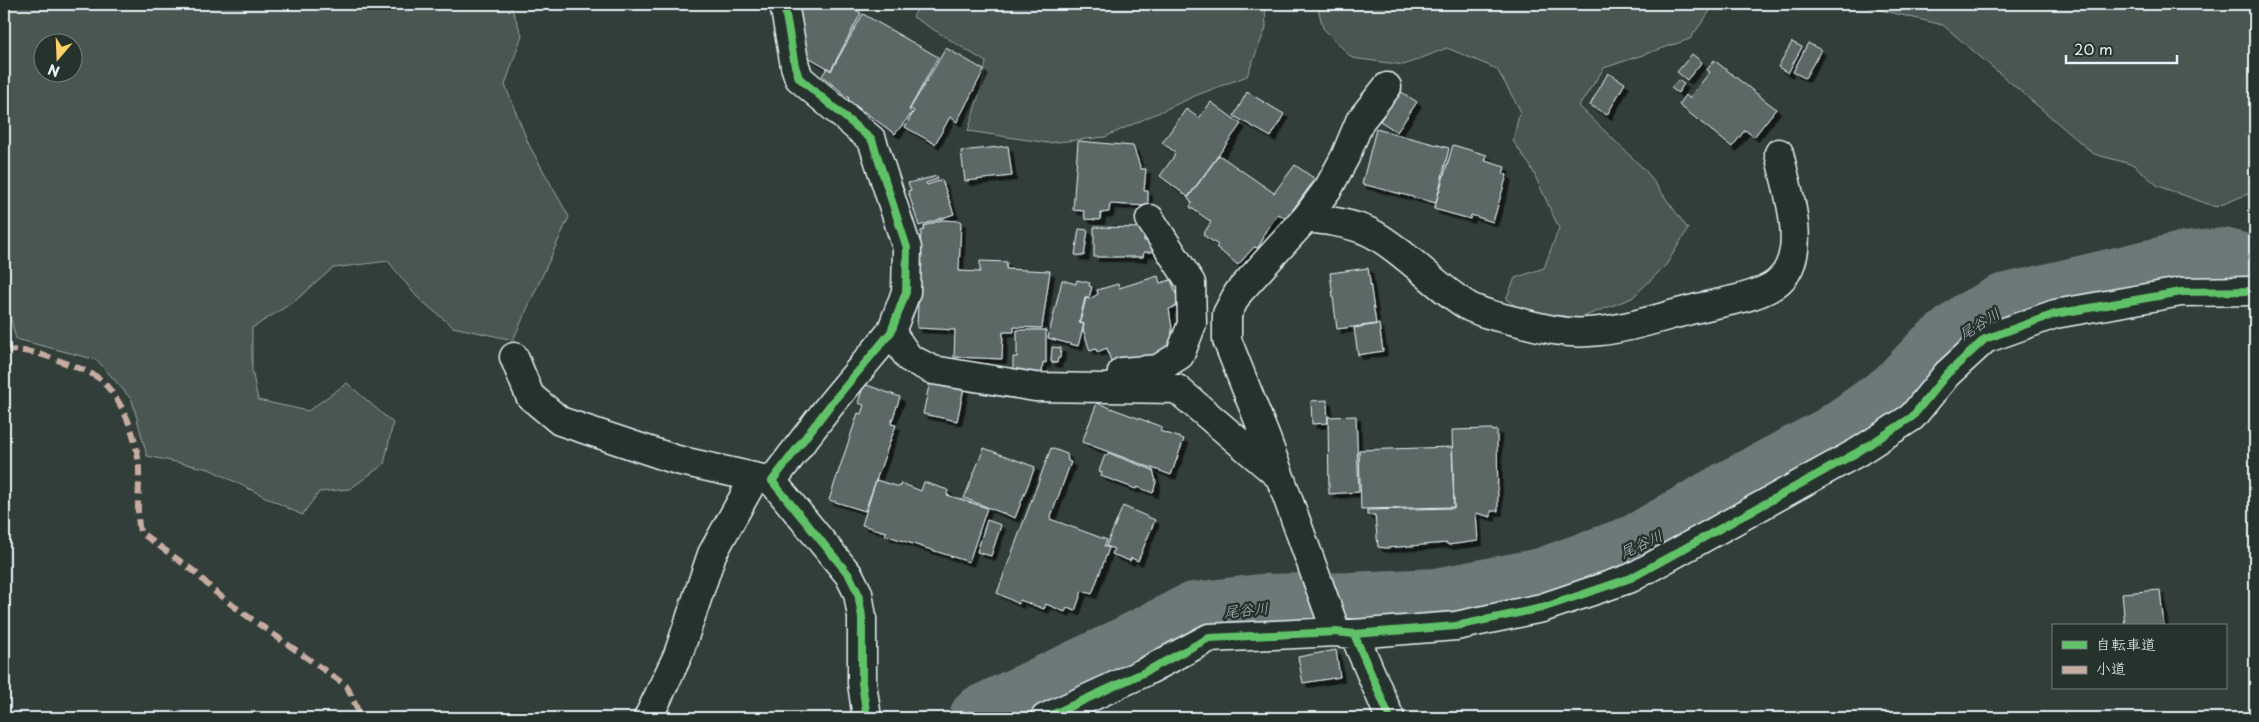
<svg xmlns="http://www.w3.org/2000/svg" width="2259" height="722" font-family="'Playpen Sans','Klee One',sans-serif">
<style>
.green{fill:#495651;stroke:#98a4a4;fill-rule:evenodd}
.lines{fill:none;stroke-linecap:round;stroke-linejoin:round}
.river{stroke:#6d7978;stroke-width:66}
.building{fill:#5c6865;stroke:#e8f1f8;filter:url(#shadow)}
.minor-casing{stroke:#e8f1f8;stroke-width:31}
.minor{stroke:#26332d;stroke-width:28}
.quiet{stroke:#c7aca2;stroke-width:6;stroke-dasharray:12 6;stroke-linecap:butt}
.cycleway-casing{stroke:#26332d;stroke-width:11}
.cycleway{stroke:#61c268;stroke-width:8}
.labels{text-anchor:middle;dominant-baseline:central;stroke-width:5;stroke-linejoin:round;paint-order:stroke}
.water-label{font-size:15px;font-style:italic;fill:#b1bbbe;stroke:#26332d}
</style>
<defs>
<filter id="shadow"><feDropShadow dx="4.5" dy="4.5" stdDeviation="0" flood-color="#0009"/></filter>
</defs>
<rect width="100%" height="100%" fill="#323e39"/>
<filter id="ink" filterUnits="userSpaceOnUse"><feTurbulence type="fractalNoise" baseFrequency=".02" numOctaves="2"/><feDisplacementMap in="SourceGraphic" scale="10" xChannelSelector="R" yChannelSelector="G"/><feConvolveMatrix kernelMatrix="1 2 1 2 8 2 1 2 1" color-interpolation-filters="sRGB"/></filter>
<g filter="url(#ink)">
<path class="green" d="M4,4H510L522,35L505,85L529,145L569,217L513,340L453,327L417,297L388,261L333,268L295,301L252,328V370L258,400L308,411L347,383L393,423L384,464L350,489L319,492L302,515L209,469L147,456L132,400L97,360L16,339L4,293ZM72,42V72H42V42Z
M920,4H1265L1266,28L1247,76L1197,95L1105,137L1048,143L968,131L983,81L986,62L913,17Z
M1317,4H1715L1690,39L1604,68L1579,106L1646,171L1688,229L1666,265L1632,298L1562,325L1527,314L1506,299L1515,278L1544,268L1559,228L1531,167L1513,141L1520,110L1497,69L1447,48L1404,65L1352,58L1323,28Z
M1856,4H2255V191L2216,207L2158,186L2134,165L2094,154L1943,25Z"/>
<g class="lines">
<path class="river" d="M982,718L1110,658L1194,615L1261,607L1351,605L1437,601L1542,581L1637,547L1729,494L1835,438L1897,394L1936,353L1972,324L2004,307L2183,265L2223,261L2255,270"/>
</g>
<path class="building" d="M799,4H845L861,13L831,70L803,54Z
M863,14L938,57L909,110L912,113L895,134L848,100L849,98L822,76L827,68L831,71Z
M1792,42L1802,47L1788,73L1778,67Z
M1808,43L1821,50L1805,78L1793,72Z
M946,48L984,70L957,122L950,117L935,144L905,127L914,111L910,109Z
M1692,54L1702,62L1687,80L1677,72Z
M1714,60L1776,109L1754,137L1745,130L1732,147L1679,105L1686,95L1689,98L1710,72L1707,70Z
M1608,73L1625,83L1607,115L1590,105Z
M1678,80L1684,84L1678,93L1671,88Z
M1400,91L1417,102L1397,132L1380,121Z
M1247,92L1284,114L1271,137L1234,116Z
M1211,102L1241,124L1188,197L1160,176L1175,155L1173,154L1175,152L1162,143L1186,109L1199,118Z
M1376,129L1449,148L1436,203L1362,184Z
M1078,141L1133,146L1141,169H1146L1144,191H1148V206L1110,204L1109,212L1101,213L1100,220L1085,219L1084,211L1073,210Z
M1453,145L1487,155L1485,161L1505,167L1503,174L1507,175L1493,222L1471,215L1470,219L1434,209Z
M1008,146L1012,176L965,181L961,151Z
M1219,155L1274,193L1295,165L1315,179L1286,219L1278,214L1263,235L1264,237L1258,248L1254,247L1238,265L1216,247L1218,245L1203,235L1211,222L1190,207L1192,203L1188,198Z
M937,176L938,179L926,183L927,185L942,180L954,214L919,226L908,191L911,190L908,183Z
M942,220L961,221L959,271L980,272V261L1007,262L1006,269L1050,271L1042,328L1014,327V332H1003L1002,359L954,357L955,330L917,328L921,231L924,230V226Z
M1094,227L1144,228V241H1152V252H1144L1143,257H1094Z
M1079,229L1088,230L1084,256L1075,255Z
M1368,268L1376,324L1337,329L1330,273Z
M1158,276L1160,283L1171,280L1180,305L1169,309L1172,328L1171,349L1121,365L1118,361L1111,362L1107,348L1097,352L1096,349L1090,351L1083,329L1084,324L1080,322L1086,298L1090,299L1098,294L1097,290L1118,284L1119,288Z
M1062,280L1076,284L1077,280L1090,283L1089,286L1092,287L1089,298H1085L1079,323L1084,324L1078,346L1048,338Z
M1379,324L1383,351L1358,355L1354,328Z
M1017,330H1046V363L1043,362L1042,375H1013V357H1017Z
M1052,347L1061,348L1060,358H1058L1057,363L1051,362Z
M930,381L964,388L957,421L923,414Z
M864,384L900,397L891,424L896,425L865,511L829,500L858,413L861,414L864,405L858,403Z
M1327,400L1328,423L1312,424L1311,401Z
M1097,403L1162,427L1160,431L1184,439L1171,475L1082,442Z
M1356,416L1359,492L1329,494L1328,417Z
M1492,429L1493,431L1497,430L1498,511H1491V517L1476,513L1478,541L1448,545L1447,543L1386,548L1378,547L1375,515H1367V510L1454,508L1452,430Z
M1452,447L1454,507L1361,509L1359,450Z
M984,448L1035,467L1015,518L964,498Z
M1051,448L1067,454L1068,461L1071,462L1050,519L1107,540L1104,546L1109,548L1092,594L1082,591L1075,611L1067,608L1065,612L1046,604L1044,609L1020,600L1019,604L997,593Z
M1108,453L1153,470L1156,482L1153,493L1137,487L1136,489L1101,476L1102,472L1099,471L1105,455L1107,456Z
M876,480L900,487L901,483L921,491L924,482L948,490L947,495L987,508L969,562L885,535L886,532L862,525Z
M1123,506L1155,520L1138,561L1131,558L1130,561L1112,554L1114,549L1106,546Z
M987,520L1001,525L991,556L977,552Z
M2160,590L2164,626H2125L2122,593Z
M1336,650L1340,677L1303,683L1298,657Z"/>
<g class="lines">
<defs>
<path id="minor" d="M784,4L795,66L799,78L872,140L907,248L906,292L891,332L831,404L772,481L849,575L858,593L862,617V683L867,718
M1306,218C1327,220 1357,224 1375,235C1409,255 1435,286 1468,306C1482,314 1503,318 1519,322C1542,328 1565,334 1589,332C1629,330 1668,314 1707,306C1728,301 1750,298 1769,288C1815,264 1787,192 1779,153
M891,332L909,358L933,370L1035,387L1177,389L1279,476
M514,357L530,396L560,421L677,460L772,481
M1122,372L1158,369L1180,355L1192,324L1191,283L1150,219
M1336,632L1267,441L1227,340V314L1238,293L1306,218L1329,187L1345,157L1360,121L1387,87
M648,718L678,655L712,554L755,477
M1045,718L1145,672L1209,638L1336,632L1352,634
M1390,718L1354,634L1456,626L1542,608L1631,578L1858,452L1912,417L1947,374L1985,339L2055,314L2181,292L2255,291"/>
</defs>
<use href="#minor" class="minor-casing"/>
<use href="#minor" class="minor"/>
<path class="quiet" d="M4,351C25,348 44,355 63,362C75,367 92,372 101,380C126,404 140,444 139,478C139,499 136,510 140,532L195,572L214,591L243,613L347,686L358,711L357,718"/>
<defs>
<path id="cycleway" d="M784,4L795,66L799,78L872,140L907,248L906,292L891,332L831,404L772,481L849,575L858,593L862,617V683L867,718
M1045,718L1145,672L1209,638L1336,632L1354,634
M1390,718L1354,634L1456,626L1542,608L1631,578L1858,452L1912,417L1947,374L1985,339L2055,314L2181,292L2255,291"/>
</defs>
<use href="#cycleway" class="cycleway-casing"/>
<use href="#cycleway" class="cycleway"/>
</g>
</g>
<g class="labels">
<g class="water-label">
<text transform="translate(1979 323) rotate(-32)">尾谷川</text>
<text transform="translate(1641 543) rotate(-25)">尾谷川</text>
<text transform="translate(1246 609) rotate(-6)">尾谷川</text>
</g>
</g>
<rect width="2259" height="722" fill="none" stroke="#26332d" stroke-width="20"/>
<rect x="10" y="10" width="2239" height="702" fill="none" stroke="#e8f1f8" stroke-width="2" filter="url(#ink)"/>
<rect x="2052" y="624" width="175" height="65" fill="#26332d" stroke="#747f7e"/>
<rect x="2062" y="641" width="25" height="8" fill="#61c268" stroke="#747f7e"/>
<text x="2096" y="650" font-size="15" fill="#e8f1f8">自転車道</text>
<rect x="2062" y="666" width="25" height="8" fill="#c7aca2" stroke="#747f7e"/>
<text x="2096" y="674" font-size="15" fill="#e8f1f8">小道</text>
<g transform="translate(58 58) rotate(199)"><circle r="24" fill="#26332d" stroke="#747f7e"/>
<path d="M0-4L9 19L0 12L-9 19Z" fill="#ffd166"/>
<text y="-8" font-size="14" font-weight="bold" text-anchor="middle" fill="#e8f1f8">N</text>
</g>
<path d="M2066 55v8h111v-8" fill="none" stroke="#e8f1f8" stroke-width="2.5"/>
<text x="2074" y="55" font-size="15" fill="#e8f1f8" stroke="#26332d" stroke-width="4" paint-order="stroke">20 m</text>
</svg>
